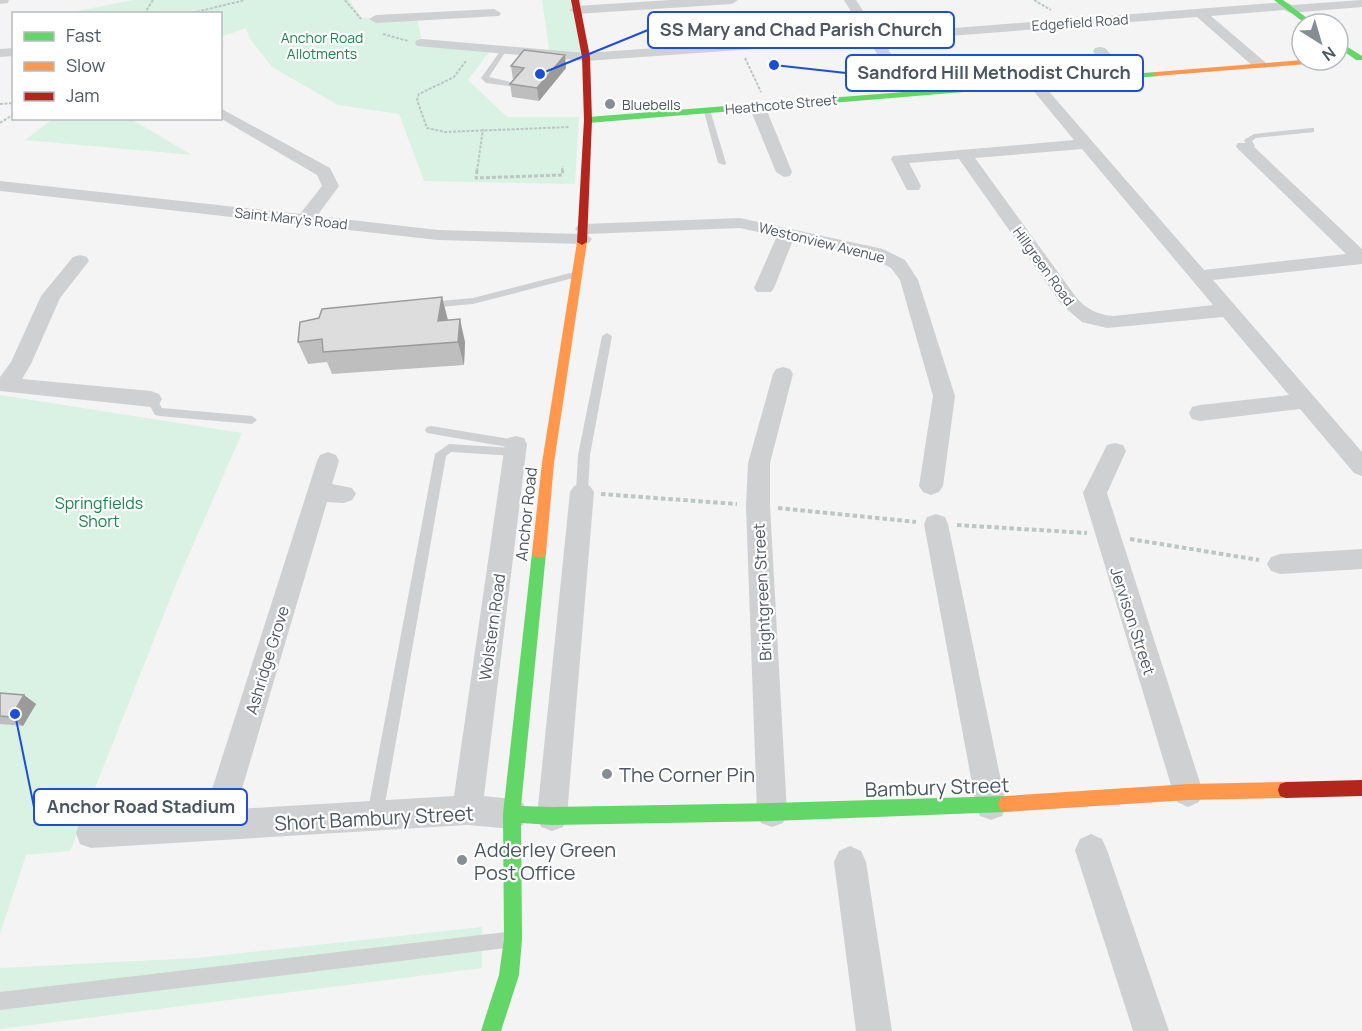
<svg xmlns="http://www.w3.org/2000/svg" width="1362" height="1031" font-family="Manrope,sans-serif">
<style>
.green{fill:#d9f2e3}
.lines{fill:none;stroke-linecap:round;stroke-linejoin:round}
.path-far2{stroke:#bcc7c4;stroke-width:2;stroke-dasharray:3 1.5;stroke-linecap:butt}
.path-far1{stroke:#bcc7c4;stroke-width:3;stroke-dasharray:4 2;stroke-linecap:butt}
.path{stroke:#bcc7c4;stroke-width:4;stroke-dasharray:4.5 3;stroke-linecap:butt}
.lane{fill:#ced0d2;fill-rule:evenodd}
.street{fill:#ced0d2;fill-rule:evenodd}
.fast{fill:#63d668;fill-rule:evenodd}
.slow{fill:#ff974d;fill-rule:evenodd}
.jam{fill:#b3261e;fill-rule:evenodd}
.wall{fill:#bebebf}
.shaded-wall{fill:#9b9b9b}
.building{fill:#ddddde;stroke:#9b9b9b;stroke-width:1.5}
.poi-dot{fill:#868d94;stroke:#fff;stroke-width:2}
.labels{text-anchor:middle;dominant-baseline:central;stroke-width:4.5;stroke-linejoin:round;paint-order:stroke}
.far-street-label{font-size:14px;fill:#4a5661;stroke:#fff}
.far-park-label{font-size:14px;fill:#17864f;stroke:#fff}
.far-poi-label{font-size:14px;fill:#4a5661;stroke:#fff;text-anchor:start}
.park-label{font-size:16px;fill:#17864f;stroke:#fff}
.street-label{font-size:16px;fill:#4a5661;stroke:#fff}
.near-poi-label{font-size:20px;fill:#4a5661;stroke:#fff;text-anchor:start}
.near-street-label{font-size:20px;fill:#4a5661;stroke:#fff}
.leader{fill:none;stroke:#1d4ed8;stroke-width:2}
.callout-dot{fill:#1d4ed8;stroke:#fff;stroke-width:2}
.callout{fill:#fff;stroke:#1d4ed8;stroke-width:2}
.callout-label{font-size:18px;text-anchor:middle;font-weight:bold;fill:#4a5661}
</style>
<rect width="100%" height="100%" fill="#f4f4f4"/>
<path class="green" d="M133,0H349L362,18L417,17L422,43L491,50L468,80L507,117H579L575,184L424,181L399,114L338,105L272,67L250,39L246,28L221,37L220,14H62Z
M542,0H576L586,57L550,56Z
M53,119H131L192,155L25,140Z
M0,395L242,433L176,584L70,851L26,855L0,934Z
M482,927V968L0,1029V968L196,958Z"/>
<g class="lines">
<path class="path-far2" d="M345,0L361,19
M1034,0L1051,10
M144,14L153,0
M188,14L245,0
M383,34L408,41
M745,58L761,92
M466,61L454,77L419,94L417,100L427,128L445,132L569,127
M0,104L14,103
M0,123L14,114
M477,171L483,129
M562,171L563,166"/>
<path class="path-far1" d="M477,170L476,178L562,175L563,170"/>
<path class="path" d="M601,494L737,504
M778,508L916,522
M957,525L1087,533
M1130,539L1259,560"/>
<path class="lane" d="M501,50L506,51L489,77L515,83V87L486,83L481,78Z
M703,108L710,110L726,163L725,165L718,163Z
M1311,128H1314V132L1256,138L1252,141L1255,146L1251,148H1248L1244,140L1254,134Z
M578,271L583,274L581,276L473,304L429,308L424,305L429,302L473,298Z
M607,333L612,336L590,455L588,492L582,497L576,492L578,455L602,336Z
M151,395L155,396L162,408L252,416L257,420L252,424L159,416L155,415L146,399Z
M431,426L516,440L522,444L517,448L522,452L516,456L451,452L446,456L383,815L380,820L375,823L370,820L367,815L435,454L449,444L513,448L427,433L425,430L427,427Z
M506,932L512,934L514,940L512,946L506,948L0,1010V992Z"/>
<path class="street" d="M0,0H9L8,3L0,4Z
M671,0H738L732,4L576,14L569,10L576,6Z
M844,0H856L878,34L1286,2L1292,5L1362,0V7L1290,13L1284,10L1211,16L1265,62L1267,65L1265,68H1255L1197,17L883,41L915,93L908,97L901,93Z
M494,9L501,13L499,16L376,23L369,19L376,15Z
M422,39L586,53L780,39L787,43L780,47L586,61L417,46L415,43L417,40Z
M1100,47L1105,48L1128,73L1130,76L1128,79H1118L1095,54L1093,51L1095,48Z
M14,48V56L0,57V49Z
M1034,79L1039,80L1204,270L1346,254L1238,149L1236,146L1238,143H1250L1362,249V264L1213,280L1362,452V476L1354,473L1300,409L1200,421L1192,419L1189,413L1192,407L1200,405L1289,395L1223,317L1107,328L1082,322L1062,305L959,159L909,163L921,186L919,190H907L891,159L893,156L1074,140L1027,83ZM1082,149L1213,305L1114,316C1098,315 1086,309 1076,297L975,158Z
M757,101L765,106L792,172L790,176L784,177L776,172L749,106Z
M220,108L330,168L339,186L317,216L438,230L581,234L575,229L578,225L584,224L740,218L883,249L905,260L918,280L955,396L943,486L939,492L931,495L923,492L919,486L933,396L900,280L891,268L871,257L793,240L774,288L771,292H757L754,288L777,236L740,228L586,234L592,239L589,243L583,244L438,240L0,191V181L300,214L322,186L317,175L220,118Z
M80,255L87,257L89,261L60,298L31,364L22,379L151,391L159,394L162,399L159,404L151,407L0,391V377L11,362L41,296L73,257Z
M783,367L790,369L793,374L770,463V506L787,812L783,823L772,827L761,823L757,812L746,506L748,463L773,374L776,369Z
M516,436L524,438L527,444L484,796L512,799L523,803L527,814L523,825L512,829L467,825L91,848L80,844L76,833L80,822L91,818L205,811L317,461L320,455L328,452L336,455L339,461L332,484L352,488L356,494L352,500L344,503L327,502L236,809L454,796L505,444L508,438Z
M1115,443L1123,445L1126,451L1107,493L1203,792L1199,802L1188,807L1177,802L1173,792L1083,493L1107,445Z
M582,483L590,486L594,492L567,816L563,827L552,831L541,827L537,816L570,492L574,486Z
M936,514L945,517L948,524L1006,805L1002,816L991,820L980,816L976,805L924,524L927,517Z
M1362,549V569L1280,574L1271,571L1267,564L1271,557L1280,554Z
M1091,834L1102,839L1107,850L1169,1031H1133L1075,850L1080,839Z
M850,846L861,851L866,862L892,1031H856L834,862L839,851Z"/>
<path class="fast" d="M1274,0H1283L1315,24H1306Z
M1338,41L1362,56V60H1356L1338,47Z
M1156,72L1160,74L1159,76L588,123L584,120L588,117Z
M539,547L544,549L546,553L521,806L552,807L772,803L1006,796L1012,798L1014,804L1012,810L1006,812L772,821L552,825L521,823L522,939L519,975L501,1031H481L499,975L504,939L503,814L532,553L534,549Z"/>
<path class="slow" d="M1302,60H1336L1332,62L1156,76L1152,74L1156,72Z
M582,239L587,242L554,463L546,553L544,557H534L532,553L542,463L577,242Z
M1286,782L1292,784L1294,790L1292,796L1286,798L1188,800L1006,812L1000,810L998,804L1000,798L1006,796L1188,784Z"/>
<path class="jam" d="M571,0H579L590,57L592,120L587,242L582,245L577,242L584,120L582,57Z
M1362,780V796L1286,798L1280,796L1278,790L1280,784L1286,782Z"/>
</g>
<path class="wall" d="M511,66L566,68L539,101L512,97L510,84L513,80Z
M448,320L465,342L464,365L332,374L327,362L308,364L298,342Z
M0,693L24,695L36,704L23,726L0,724Z"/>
<path class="shaded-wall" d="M565,55L566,68L539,101L537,88Z
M442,297L448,320L445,344L438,321Z
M460,319L465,342L464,365L458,342Z
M24,695L36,704L23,726L11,717Z"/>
<path class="building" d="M524,50L565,55L537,88L510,84L524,68L511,66Z
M442,297L438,321L460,319L458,342L323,352L322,339L298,342L300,322L319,318L322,309Z
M0,693L24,695L11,717L0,716Z"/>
<g class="poi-dot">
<circle cx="610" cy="104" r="6"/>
<circle cx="607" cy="774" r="6"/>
<circle cx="462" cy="860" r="6"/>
</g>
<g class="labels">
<g class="far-street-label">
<text transform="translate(1080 22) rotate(-4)">Edgefield Road</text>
<text transform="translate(781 104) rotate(-5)">Heathcote Street</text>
<text transform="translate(291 218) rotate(6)">Saint Mary's Road</text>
<text transform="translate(822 242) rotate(14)">Westonview Avenue</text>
<text transform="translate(1044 266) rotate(54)">Hillgreen Road</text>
</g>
<g class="far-park-label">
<text x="322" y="37">Anchor Road<tspan x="322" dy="16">Allotments</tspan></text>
</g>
<g class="far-poi-label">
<text x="622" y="104">Bluebells</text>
</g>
<g class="park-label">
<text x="99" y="503">Springfields<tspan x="99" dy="18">Short</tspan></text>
</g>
<g class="street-label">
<text transform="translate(526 514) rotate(-84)">Anchor Road</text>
<text transform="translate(762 592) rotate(-93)">Brightgreen Street</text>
<text transform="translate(1133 621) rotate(72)">Jervison Street</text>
<text transform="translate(492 627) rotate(-82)">Wolstern Road</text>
<text transform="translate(267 660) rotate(-73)">Ashridge Grove</text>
</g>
<g class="near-poi-label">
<text x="619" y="774">The Corner Pin</text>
<text x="474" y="849">Adderley Green<tspan x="474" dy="23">Post Office</tspan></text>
</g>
<g class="near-street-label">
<text transform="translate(937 787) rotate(-2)">Bambury Street</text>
<text transform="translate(374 818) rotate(-3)">Short Bambury Street</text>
</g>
</g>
<path class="leader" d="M540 74L648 30M774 65L846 73M15 714L34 807"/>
<g class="callout-dot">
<circle cx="540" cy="74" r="6"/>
<circle cx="774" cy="65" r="6"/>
<circle cx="15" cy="714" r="6"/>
</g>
<g class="callout">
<rect x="648" y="12" width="306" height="36" rx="6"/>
<rect x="846" y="55" width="297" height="36" rx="6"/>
<rect x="34" y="789" width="213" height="36" rx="6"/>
</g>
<g class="callout-label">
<text x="801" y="36">SS Mary and Chad Parish Church</text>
<text x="994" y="79">Sandford Hill Methodist Church</text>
<text x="141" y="813">Anchor Road Stadium</text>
</g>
<rect x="12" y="12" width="210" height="108" fill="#ffffff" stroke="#b7bbc0" stroke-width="1.5"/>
<rect x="24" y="32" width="30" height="9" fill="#63d668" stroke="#b7bbc0" stroke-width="1.5"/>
<text x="66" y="42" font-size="18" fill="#4a5661">Fast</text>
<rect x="24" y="62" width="30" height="9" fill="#ff974d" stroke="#b7bbc0" stroke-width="1.5"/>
<text x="66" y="72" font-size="18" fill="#4a5661">Slow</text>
<rect x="24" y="92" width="30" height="9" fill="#b3261e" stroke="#b7bbc0" stroke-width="1.5"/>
<text x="66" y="102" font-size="18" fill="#4a5661">Jam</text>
<g transform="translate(1320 42) rotate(143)"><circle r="28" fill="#ffffff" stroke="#b7bbc0" stroke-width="1.5"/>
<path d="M0-4.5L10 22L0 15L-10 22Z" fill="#868d94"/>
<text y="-9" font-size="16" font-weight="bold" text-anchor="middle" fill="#4a5661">N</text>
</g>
</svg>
